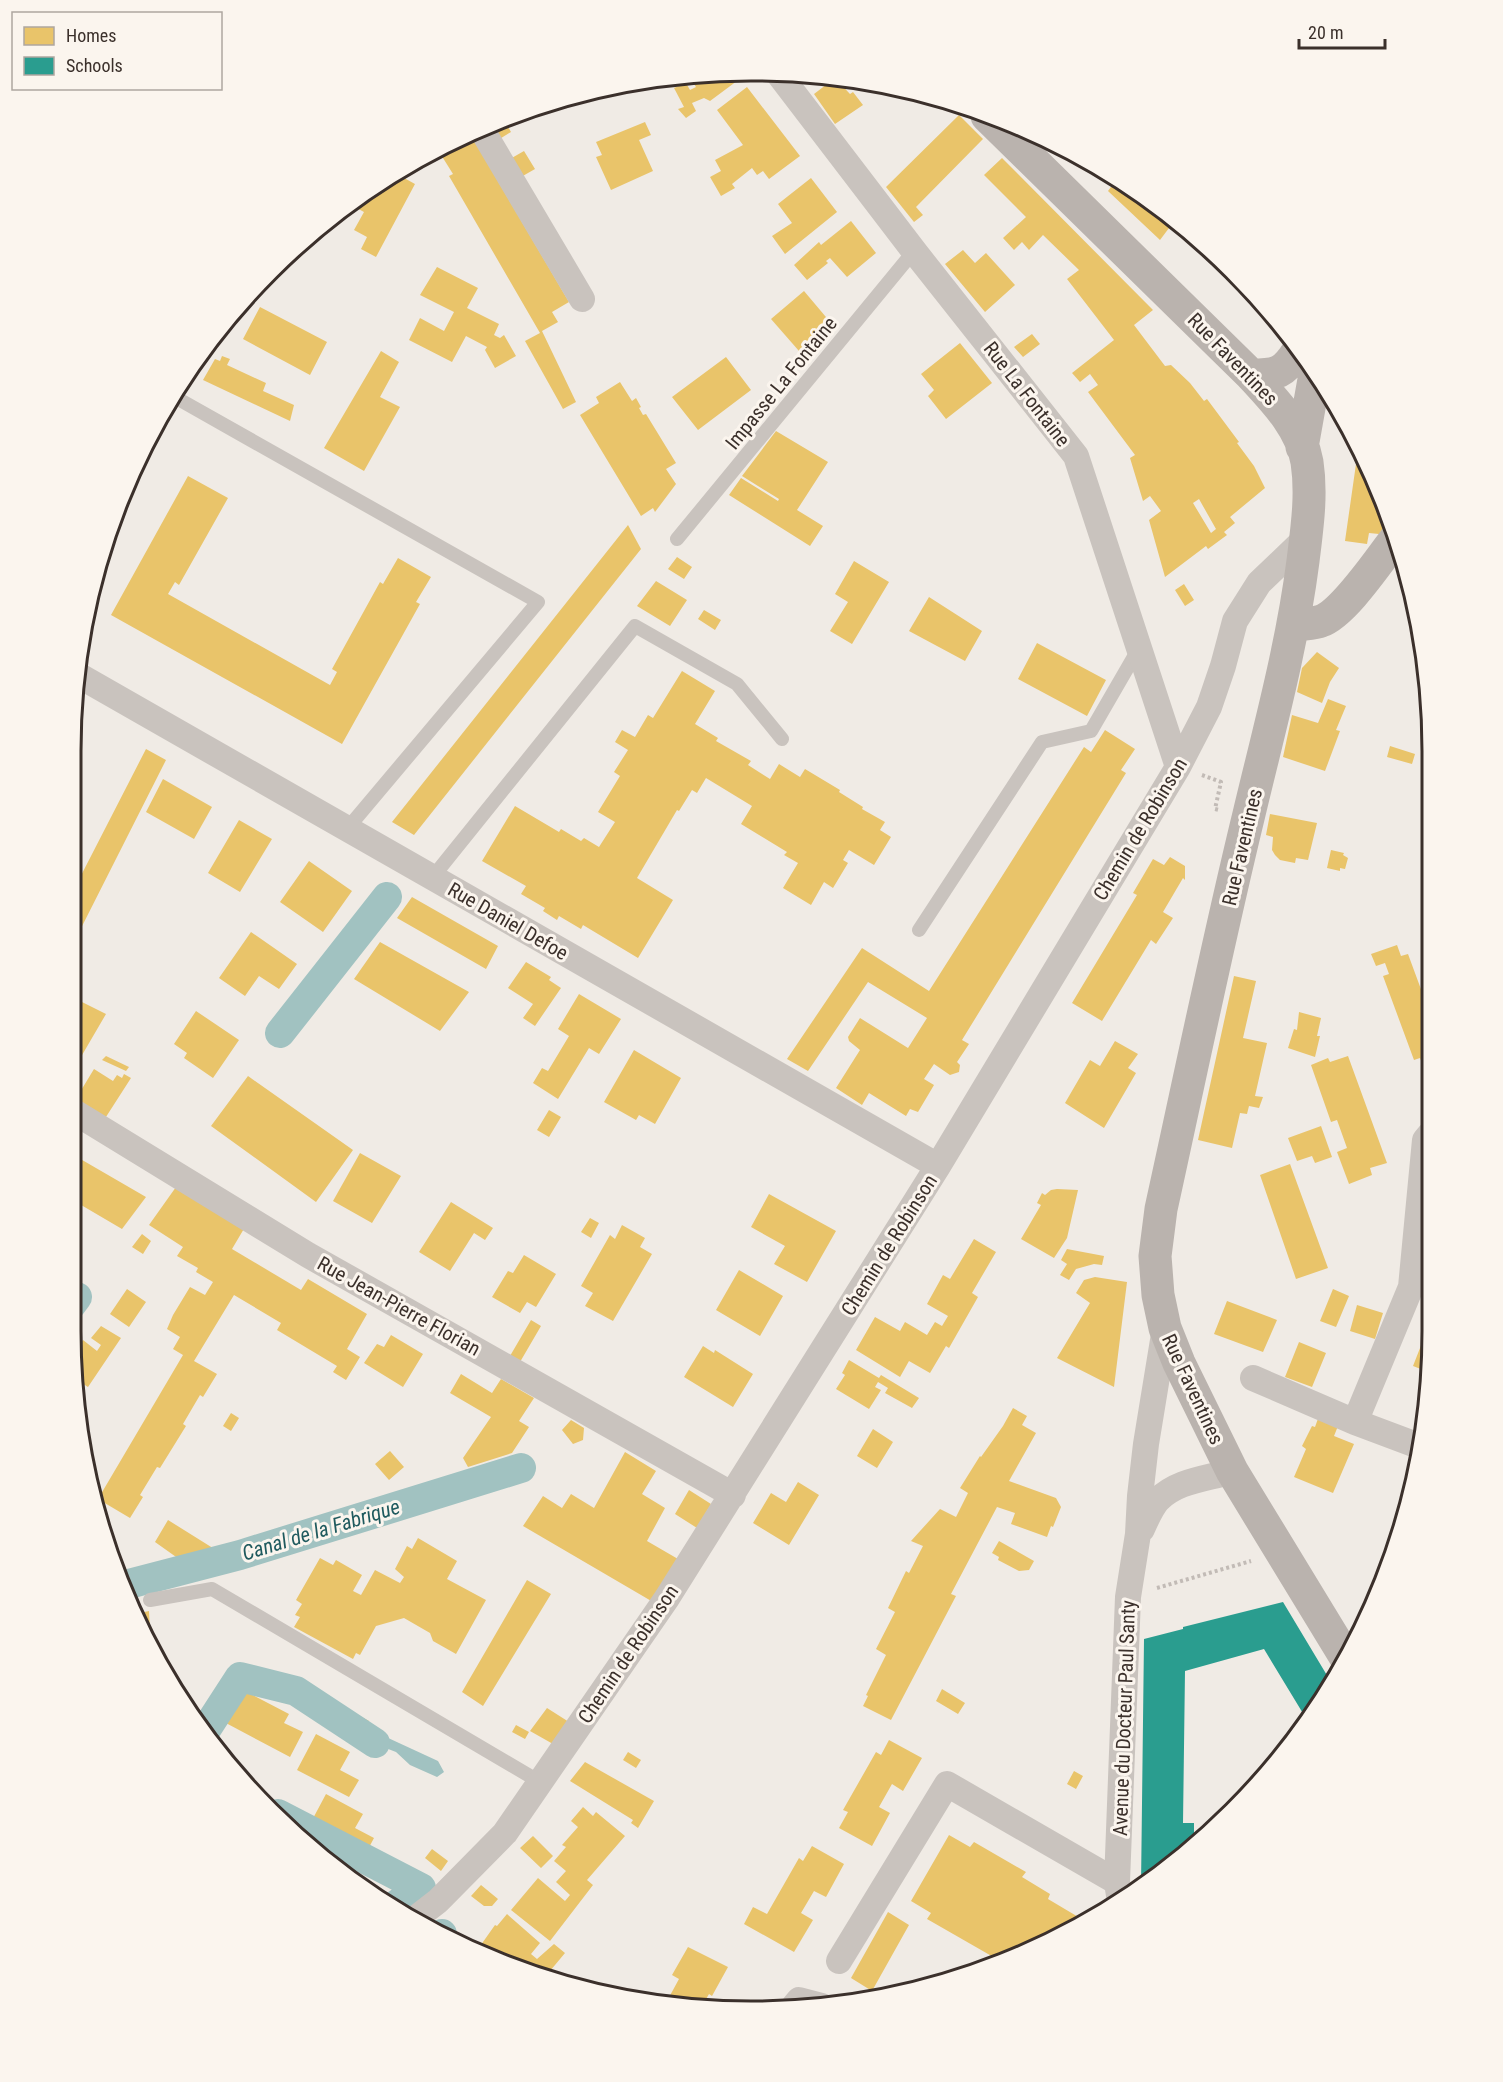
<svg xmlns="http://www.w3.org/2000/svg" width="1503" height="2082" font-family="'Roboto Condensed',sans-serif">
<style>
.water{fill:#a1c2c1}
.homes{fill:#e9c46a;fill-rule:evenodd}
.schools{fill:#2a9d8f}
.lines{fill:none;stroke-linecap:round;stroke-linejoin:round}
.canal{stroke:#a1c2c1;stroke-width:30}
.path{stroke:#c2bbb6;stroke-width:4;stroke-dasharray:3 3;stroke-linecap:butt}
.lane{stroke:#c9c3be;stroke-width:14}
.street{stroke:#c9c3be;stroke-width:26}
.secondary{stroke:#bab3ae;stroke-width:33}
.labels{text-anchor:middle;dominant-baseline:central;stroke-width:6;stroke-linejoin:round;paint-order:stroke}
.street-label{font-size:20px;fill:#3b302b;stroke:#fbf5ee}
.water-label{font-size:21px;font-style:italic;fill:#1f5a5e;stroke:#fbf5ee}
.rim{fill:none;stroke:#3b302b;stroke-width:3}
</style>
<rect width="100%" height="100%" fill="#f0ebe5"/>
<path class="water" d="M386,1737L438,1761L444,1772L437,1777L410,1765L396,1752L370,1742Z"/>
<path class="homes" d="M738,74L741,78L710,101L704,98L692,103L696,111L686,118L678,109L684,107L674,88L686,83L690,90L696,87L688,75Z
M835,78L850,94L853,92L863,105L835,124L814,94Z
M747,87L800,156L769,179L763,171L757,175L752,168L732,184L735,188L721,196L710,177L721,171L715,160L743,145L717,110Z
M584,95L586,102L543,112L541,105Z
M959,115L983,139L916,207L923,215L914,222L886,187Z
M504,120L511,132L498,140L489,126Z
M645,122L651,135L639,140L653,171L611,190L596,157L602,155L596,142Z
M1032,133L1045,138L1053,141L1047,147Z
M471,135L569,302L552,312L558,322L542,331L576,402L563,409L525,341L540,333L449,176L453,174L438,150Z
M524,151L535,169L521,177L510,159Z
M1002,158L1153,310L1134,325L1165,366L1171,365L1190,383L1204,401L1207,399L1239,442L1237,443L1254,466L1265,488L1230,517L1235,523L1224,532L1227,535L1208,549L1206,546L1165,577L1149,520L1161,511L1150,496L1143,501L1130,458L1135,455L1088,392L1098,385L1090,374L1080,382L1072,373L1114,340L1067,279L1079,270L1043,235L1029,250L1022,242L1014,250L1003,238L1026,217L984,175ZM1199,499L1216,529L1211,533L1193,503Z
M395,173L415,184L376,257L361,249L367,237L354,230L364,212L351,205Z
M811,178L837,212L785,254L772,236L792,223L778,204Z
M1116,180L1166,211L1175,220L1160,240L1108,191Z
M851,221L876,253L847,277L830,258L826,261L828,263L807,280L794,265L819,242L821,245Z
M1192,235L1222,263L1220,265L1188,240Z
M963,250L975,263L986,253L1015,285L985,312L945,264Z
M437,267L478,288L467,308L499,324L494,335L500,338L504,335L516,356L495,368L485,350L487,347L466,336L452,362L409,340L420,318L444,331L454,312L420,295Z
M1238,279L1264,303L1269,310L1267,313L1233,286Z
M804,291L831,323L799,351L771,319Z
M260,307L327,342L310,375L243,339Z
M1032,334L1040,344L1023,357L1014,347Z
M960,343L992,383L946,419L928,396L934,390L921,374Z
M381,351L399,362L380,397L400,407L364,471L324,448Z
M222,356L230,359L227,365L266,383L263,391L294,405L290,421L203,380L215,359L220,361Z
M726,357L751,390L698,430L672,397Z
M620,382L632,401L636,398L641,407L639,408L643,415L646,414L676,463L666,469L676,484L655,512L653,508L641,516L580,415L599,403L596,397Z
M776,431L828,462L797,510L823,526L810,546L729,495L741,478L778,501L779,499L742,476Z
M1357,457L1365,458L1381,491L1389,521L1379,534L1369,533L1367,544L1345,541Z
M188,476L228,498L179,585L175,582L168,594L330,685L337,672L332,669L380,582L383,584L398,558L431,577L416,602L420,604L342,744L111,615Z
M628,525L641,549L414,835L392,822Z
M677,557L692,567L684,579L668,569Z
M854,561L889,582L852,644L830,631L848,602L835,594Z
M656,581L687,600L670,626L637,606Z
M1184,584L1194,600L1185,606L1175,590Z
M929,597L982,631L965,661L909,631Z
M704,610L721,620L715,630L698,619Z
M1037,643L1106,680L1087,716L1018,679Z
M1317,652L1339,668L1330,682L1322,703L1297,692L1302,668Z
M682,671L715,691L695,724L718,738L716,741L751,761L748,765L770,779L779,764L800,777L805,769L840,790L839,792L863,807L862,809L885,822L880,830L891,837L874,865L849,850L843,860L848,863L833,888L824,882L811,905L783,888L798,863L784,855L787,852L741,824L752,806L706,778L697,793L692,790L679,811L677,810L637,878L673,900L638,958L583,925L581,929L559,916L557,920L543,911L545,908L521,894L526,886L482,861L515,806L559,832L561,829L581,841L584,838L599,847L615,822L598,812L620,776L614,772L628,750L615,742L622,730L635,737L648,715L653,718Z
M1328,699L1346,706L1336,730L1340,731L1325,771L1283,757L1292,715L1318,723Z
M1105,730L1135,749L1121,770L1126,773L962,1040L969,1044L957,1062L960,1065L959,1072L950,1075L934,1064L924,1079L934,1085L918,1112L910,1109L906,1116L869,1093L862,1105L836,1088L860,1050L849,1041L848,1037L860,1018L908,1048L927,1018L868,982L808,1071L787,1059L862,948L929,991L1084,747L1091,752Z
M1390,746L1415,754L1412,764L1387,757Z
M146,749L166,760L71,948V895Z
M163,779L212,807L194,839L146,812Z
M1270,814L1317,823L1308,860L1296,858L1295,863L1280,860L1275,855L1272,850L1273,837L1266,835Z
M239,820L272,839L240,892L208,873Z
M1331,850L1344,853L1343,855L1348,858L1345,869L1340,868V871L1327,868Z
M1170,857L1185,866V880L1183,878L1163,912L1173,918L1156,944L1151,940L1102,1021L1072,1003L1137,895L1133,893L1153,859L1164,865Z
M309,861L352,891L323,932L280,902Z
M412,897L498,946L486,969L397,918Z
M251,932L297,964L279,989L259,976L245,996L219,978Z
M380,942L469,992L440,1031L354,979Z
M1397,945L1401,956L1408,954L1429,1011V1067L1424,1068L1420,1058L1414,1060L1383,976L1389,974L1385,963L1376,966L1371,954Z
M526,962L551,977L549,980L561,988L535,1026L523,1018L533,1004L508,988Z
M1234,976L1256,981L1243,1038L1267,1043L1255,1096L1263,1097L1259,1108L1249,1106L1247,1114L1240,1113L1232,1148L1198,1140Z
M579,994L621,1019L599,1054L589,1048L558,1099L533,1083L542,1068L548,1071L569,1036L558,1029Z
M78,1000L106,1014L78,1062L71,1058V1013Z
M196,1011L239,1040L213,1078L184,1058L187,1053L174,1044Z
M1299,1012L1321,1018L1317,1036H1320L1315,1057L1288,1048L1294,1029L1297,1030Z
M1115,1041L1138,1054L1128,1068L1136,1073L1104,1128L1065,1103L1090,1060L1100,1066Z
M634,1050L681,1078L655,1124L639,1115L636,1120L604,1102Z
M106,1056L129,1067L126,1071L102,1060Z
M1348,1056L1387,1163L1370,1168L1372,1175L1349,1184L1337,1152L1347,1148L1337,1120L1331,1122L1311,1065L1328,1058L1330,1062Z
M94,1069L113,1081L117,1075L122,1078L124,1074L131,1078L104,1120L74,1102Z
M248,1076L353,1150L316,1202L211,1126Z
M549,1110L561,1117L549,1137L537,1130Z
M1321,1126L1332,1157L1315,1163L1312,1156L1297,1161L1288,1138Z
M360,1153L401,1176L372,1223L333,1201Z
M77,1157L146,1197L122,1229L76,1202L71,1210V1166Z
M1290,1164L1328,1268L1296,1279L1260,1175Z
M176,1187L245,1227L232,1249L301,1290L308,1279L367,1314L347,1349L360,1357L346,1380L333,1372L337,1366L277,1330L281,1323L234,1295L194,1361L217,1374L203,1397L200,1395L183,1424L186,1426L160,1468L157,1467L140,1495L143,1497L130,1518L103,1502L96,1513L92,1496L98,1499L183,1355L173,1349L180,1337L167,1329L173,1315L190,1287L205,1295L213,1282L196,1272L198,1268L177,1256L183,1247L149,1225Z
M1057,1189L1078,1190L1067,1238L1054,1258L1021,1239L1041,1205L1037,1203L1042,1193L1045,1195L1051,1190Z
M769,1194L836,1231L807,1282L774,1264L785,1246L751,1227Z
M451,1202L493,1228L485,1240L474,1233L450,1271L419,1252Z
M590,1218L599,1223L591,1238L581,1232Z
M622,1225L645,1238L640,1247L652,1254L613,1321L585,1306L593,1293L581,1286L610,1235L615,1239Z
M142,1234L151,1241L143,1254L132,1247Z
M974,1239L996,1252L972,1293L978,1297L949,1348L946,1346L930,1373L909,1361L900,1377L856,1350L875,1317L900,1331L905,1322L927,1335L935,1322L942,1326L948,1316L927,1304L943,1275L950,1279Z
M1067,1249L1104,1256L1102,1265L1094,1264L1076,1269L1069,1280L1060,1275L1067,1264L1061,1260Z
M524,1255L556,1274L536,1307L527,1302L520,1313L492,1297L508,1271L513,1273Z
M739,1270L783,1296L760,1336L716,1310Z
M1095,1277L1127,1282L1114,1387L1057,1358L1090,1303L1076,1293L1084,1280Z
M127,1289L146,1302L129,1327L110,1314Z
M1333,1289L1349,1296L1336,1327L1320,1321Z
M1227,1301L1277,1320L1263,1352L1214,1334Z
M1357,1305L1383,1313L1375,1339L1350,1331Z
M531,1320L541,1326L520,1362L510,1356Z
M1431,1320V1373L1413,1366Z
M101,1326L121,1338L88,1387L77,1380L74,1354L83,1340L97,1351L101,1345L91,1338Z
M391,1335L423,1354L403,1387L364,1363L377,1344L384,1347Z
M1299,1342L1326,1353L1312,1387L1285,1377Z
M703,1346L714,1353L715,1350L753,1374L733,1407L684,1377Z
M849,1360L879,1378L881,1375L919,1398L912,1408L885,1393L888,1388L878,1382L875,1387L881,1390L869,1409L836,1389L845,1375L842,1373Z
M461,1374L492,1393L501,1379L534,1398L519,1421L529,1427L512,1453L468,1467L463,1458L491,1417L450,1393Z
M1013,1408L1027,1416L1022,1425L1036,1433L1009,1481L1056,1498L1061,1507L1053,1527L1051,1526L1047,1537L1011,1524L1015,1513L997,1507L951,1594L956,1596L891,1720L863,1706L868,1696L866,1695L886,1655L876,1649L895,1612L888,1608L906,1571L909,1573L923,1546L911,1541L940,1509L956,1517L968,1493L960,1488L980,1456L981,1457L1003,1426Z
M231,1413L239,1418L231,1431L223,1426Z
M1320,1413L1340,1421L1334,1436L1354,1444L1333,1493L1294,1477L1306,1449L1302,1446L1312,1426L1315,1427Z
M571,1420L584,1428L583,1440L573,1444L562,1430Z
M873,1429L893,1442L877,1468L857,1456Z
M390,1451L404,1467L389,1480L375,1464Z
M625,1452L656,1471L642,1494L665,1508L647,1541L678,1559L653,1602L523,1526L543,1496L562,1508L571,1494L594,1508Z
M798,1482L819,1495L789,1545L753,1523L771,1493L786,1502Z
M689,1490L711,1504L697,1528L675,1514Z
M168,1520L224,1555L186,1564L155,1542Z
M418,1538L457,1561L447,1579L486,1600L456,1654L433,1641L430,1633L404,1618L376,1626L360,1655L356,1653L353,1659L294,1627L300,1617L295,1615L302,1604L296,1600L320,1558L333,1565L336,1560L362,1575L353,1591L361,1595L375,1570L400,1583L404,1577L395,1569L407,1546L412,1549Z
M999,1541L1034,1561L1029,1570L1019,1571L998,1560L999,1557L992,1553Z
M527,1580L551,1594L483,1706L462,1692Z
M149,1611L150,1630H143L135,1614Z
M241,1689L289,1714L284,1723L303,1732L290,1757L224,1722Z
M942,1689L965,1703L958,1714L936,1701Z
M547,1708L569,1722L553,1744L530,1731Z
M354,1713L369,1721L365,1729L350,1721Z
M516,1725L529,1732L525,1739L512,1732Z
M316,1734L350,1752L340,1770L359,1780L349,1797L297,1770Z
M889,1740L922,1758L903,1791L892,1784L879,1807L890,1813L872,1846L839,1828L848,1812L843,1810L876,1752L881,1755Z
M628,1752L641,1760L636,1768L623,1760Z
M585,1762L654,1801L638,1828L631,1823L633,1820L570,1781Z
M1074,1771L1083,1776L1076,1789L1067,1784Z
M326,1794L363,1814L355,1828L374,1838L366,1853L310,1824Z
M583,1807L593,1816L596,1812L625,1836L587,1880L593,1885L550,1941L511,1910L538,1878L565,1901L570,1895L556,1882L566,1871L554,1861L566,1847L562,1845L578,1827L571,1821Z
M949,1835L970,1847L974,1842L1026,1872L1022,1877L1050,1894L1048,1899L1085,1921L1012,1960L1002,1962L927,1919L931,1913L911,1901Z
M533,1836L553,1856L541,1868L520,1848Z
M812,1846L844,1864L826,1897L814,1891L801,1913L813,1920L794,1952L744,1924L753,1907L767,1914L799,1858L803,1861Z
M432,1849L448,1861L441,1871L425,1858Z
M481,1885L498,1899L492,1906H484L471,1896Z
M888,1912L909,1925L872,1991L851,1978Z
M507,1914L540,1943L531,1954L537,1959L554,1944L565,1953L545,1977L458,1944L464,1937L478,1949L495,1925L497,1926Z
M688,1947L728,1967L712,1996L709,1994L702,2006L656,2004L660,1997L667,2001L679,1979L672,1975Z"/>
<path class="schools" d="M1283,1602L1331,1682L1307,1720L1264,1649L1185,1671L1183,1823H1194V1848L1141,1886L1144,1639L1183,1629V1627Z"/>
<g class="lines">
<path class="canal" d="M280,1033L387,897
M71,1305L77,1297
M121,1586L240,1555L521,1468
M205,1731L240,1677L296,1691L375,1743
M278,1814L421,1888L396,1905
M441,1935L442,1934"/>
<path class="path" d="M1202,775L1221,782L1215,809L1219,810
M1157,1588L1251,1561"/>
<path class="lane" d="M173,396L538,602L347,829
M677,539L914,251
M432,878L635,626L737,684L782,739
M919,930L1042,742L1091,731L1139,648
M150,1600L212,1589L540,1782"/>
<path class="street" d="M778,73L914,251L1076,456L1178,767
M482,130L582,299
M78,675L938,1166
M71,1110L308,1255L733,1495
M1253,1378L1355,1422L1419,1446
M1355,1422L1411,1287L1425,1140L1430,1134
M1142,1529C1146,1520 1151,1508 1158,1500C1178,1480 1207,1479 1232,1471
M1120,1902L1117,1882L1128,1597L1138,1534L1140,1496L1146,1444L1165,1328
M416,1918L438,1901L505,1833L667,1598L938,1166L1178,767L1209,707L1223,666L1235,621L1259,583L1306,538
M839,1961L947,1784L1117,1882
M794,2006L799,2000L822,2006"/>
<path class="secondary" d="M987,116L1251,375C1274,400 1301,427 1307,462C1312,495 1307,528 1303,561C1292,647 1269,730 1249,814C1217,945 1190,1077 1161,1209L1155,1256L1158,1295L1165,1328L1179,1363L1232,1471L1346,1658
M1251,375C1277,375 1284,373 1298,351
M1302,447L1315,374
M1293,626C1302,624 1313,624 1321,621C1344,613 1379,560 1394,541"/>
</g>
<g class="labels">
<g class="street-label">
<text transform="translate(1233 359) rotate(46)">Rue Faventines</text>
<text transform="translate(781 383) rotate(-51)">Impasse La Fontaine</text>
<text transform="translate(1027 394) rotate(52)">Rue La Fontaine</text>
<text transform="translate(1140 829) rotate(-59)">Chemin de Robinson</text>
<text transform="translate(1242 847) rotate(-77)">Rue Faventines</text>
<text transform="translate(508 921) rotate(30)">Rue Daniel Defoe</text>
<text transform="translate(889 1245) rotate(-58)">Chemin de Robinson</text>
<text transform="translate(399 1306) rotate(29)">Rue Jean-Pierre Florian</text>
<text transform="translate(1193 1389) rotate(65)">Rue Faventines</text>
<text transform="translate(628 1654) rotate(-56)">Chemin de Robinson</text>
<text transform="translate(1124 1718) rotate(-88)">Avenue du Docteur Paul Santy</text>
</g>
<g class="water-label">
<text transform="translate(321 1530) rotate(-17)">Canal de la Fabrique</text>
</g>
</g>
<path d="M0 0H1503V2082H0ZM751 81H752A670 670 0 0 1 1422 751V1331A670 670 0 0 1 752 2001H751A670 670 0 0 1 81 1331V751A670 670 0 0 1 751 81Z" fill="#fbf5ee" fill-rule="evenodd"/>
<path class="rim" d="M751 81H752A670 670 0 0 1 1422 751V1331A670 670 0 0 1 752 2001H751A670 670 0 0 1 81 1331V751A670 670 0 0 1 751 81Z"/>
<rect x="12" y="12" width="210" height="78" fill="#fbf5ee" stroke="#aea6a0" stroke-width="1.5"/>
<rect x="24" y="27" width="30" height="18" fill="#e9c46a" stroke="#aea6a0" stroke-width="1.5"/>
<text x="66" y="42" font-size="18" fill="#3b302b">Homes</text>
<rect x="24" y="57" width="30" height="18" fill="#2a9d8f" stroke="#aea6a0" stroke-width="1.5"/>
<text x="66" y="72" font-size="18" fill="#3b302b">Schools</text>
<path d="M1299 39v9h86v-9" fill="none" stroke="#3b302b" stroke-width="3"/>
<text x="1308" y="39" font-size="18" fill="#3b302b" stroke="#fbf5ee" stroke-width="4.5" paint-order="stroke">20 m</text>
</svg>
